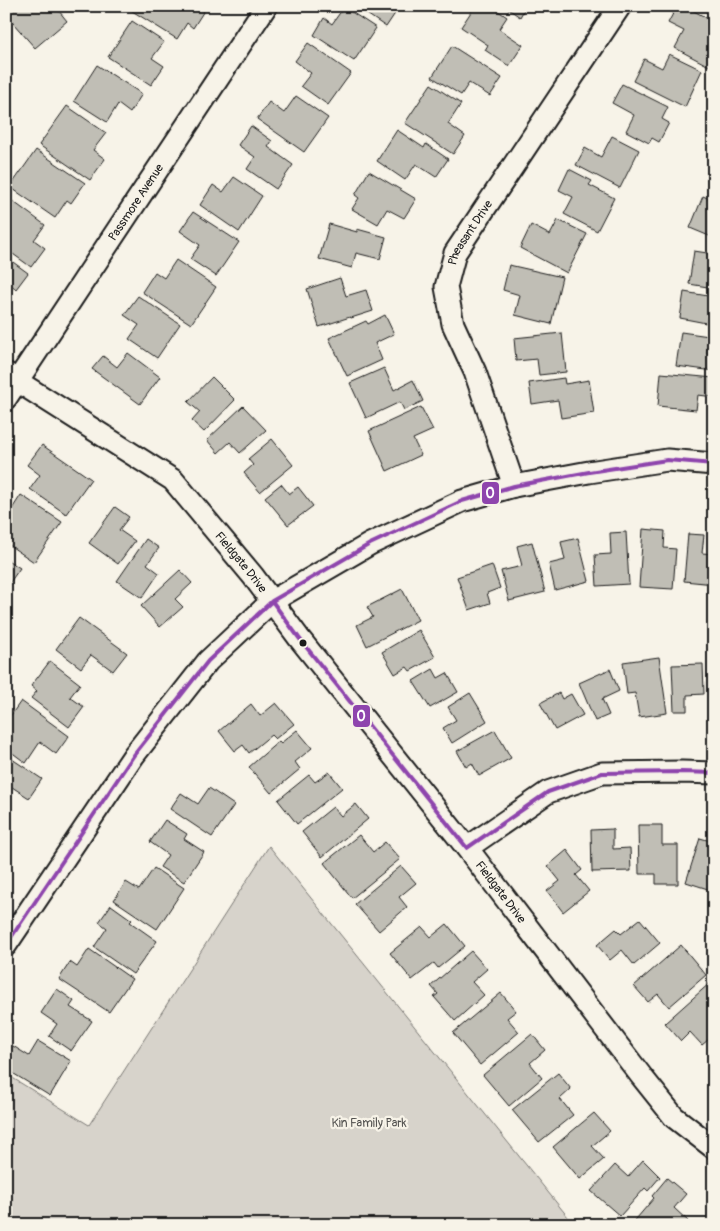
<svg xmlns="http://www.w3.org/2000/svg" width="720" height="1231" font-family="Pangolin,sans-serif">
<style>
.green{fill:#d7d3cb;stroke:#7a7874}
.building{fill:#c0beb5;stroke:#1c1c1c}
.lines{fill:none;stroke-linecap:round;stroke-linejoin:round}
.minor-casing{stroke:#1c1c1c;stroke-width:25}
.minor{stroke:#f7f3e8;stroke-width:21}
.bus-1-casing{stroke:#f7f3e8;stroke-width:8}
.bus-1{stroke:#8e44ad;stroke-width:4}
.bus-dot{fill:#1c1c1c;stroke:#f7f3e8;stroke-width:2}
.labels{text-anchor:middle;dominant-baseline:central;stroke-width:4.5;stroke-linejoin:round;paint-order:stroke}
.street-label{font-size:12px;fill:#1c1c1c;stroke:#f7f3e8}
.park-label{font-size:12px;fill:#545351;stroke:#f7f3e8}
.line-badge{stroke:#f7f3e8;stroke-width:2}
.badge-label{font-size:14px;text-anchor:middle;font-weight:bold;fill:#fff}
</style>
<rect width="100%" height="100%" fill="#f7f3e8"/>
<filter id="ink" filterUnits="userSpaceOnUse"><feTurbulence type="fractalNoise" baseFrequency=".02" numOctaves="2"/><feDisplacementMap in="SourceGraphic" scale="10" xChannelSelector="R" yChannelSelector="G"/><feConvolveMatrix kernelMatrix="1 2 1 2 8 2 1 2 1" color-interpolation-filters="sRGB"/></filter>
<g filter="url(#ink)">
<path class="green" d="M269,846L568,1217L562,1225H6V1074L89,1125Z"/>
<path class="building" d="M6,6H55L67,21L35,48L6,15Z
M130,6H207L193,28L187,23L177,39L129,9Z
M355,6H400L386,27Z
M475,6H491L507,17L499,29L523,45L509,66L485,50L488,45L461,27Z
M504,6H526L520,17Z
M677,6H685L714,22V58L709,66L675,48L684,31L668,23Z
M344,7L376,28L354,61L314,35L324,18L332,24Z
M132,21L164,42L152,58L164,66L151,85L108,57Z
M308,43L351,73L328,105L301,86L311,73L295,61Z
M452,46L502,78L490,96L469,83L461,95L432,77Z
M669,54L702,70L685,107L633,81L644,59L662,68Z
M97,65L142,94L130,113L118,104L107,122L74,101Z
M431,84L461,104L448,124L465,136L453,154L405,123Z
M622,84L668,107L662,119L669,123L659,142L652,138L649,143L626,131L634,115L612,103Z
M296,96L328,118L304,152L257,119L269,102L284,113Z
M67,106L106,133L93,150L105,159L90,180L39,145Z
M251,126L272,141L268,147L293,165L276,189L247,169L255,157L238,145Z
M397,130L424,148L426,144L448,159L436,177L416,164L405,180L377,161Z
M612,136L639,150L620,188L576,165L585,148L601,157Z
M36,150L85,183L71,203L67,200L55,218L10,187Z
M569,169L592,181L589,185L614,198L597,231L564,214L573,197L559,190Z
M369,171L416,199L404,218L387,209L378,224L352,209L359,198L355,195Z
M234,177L262,196L239,232L200,205L213,185L223,192Z
M703,196L714,201V238L690,228Z
M7,197L45,225L34,240L45,248L31,267L6,249Z
M193,212L239,242L216,276L190,259L200,245L180,231Z
M558,220L587,234L567,273L520,248L531,225L550,235Z
M329,224L357,232V229L386,237L380,259L356,253L352,268L319,259Z
M694,251L714,254V288L689,284Z
M6,257L28,273L16,289L8,282L6,284Z
M176,260L216,287L191,324L142,292L155,272L164,278Z
M509,265L562,277L551,324L515,315L520,295L503,290Z
M340,278L346,296L366,290L373,311L351,318L350,317L319,327L307,289Z
M684,292L714,297V315L708,314L706,323L680,318Z
M138,296L180,324L157,358L129,339L139,325L124,315Z
M385,315L394,334L375,343L382,360L347,376L329,338L366,321L368,324Z
M681,332L709,336L707,353L714,354V371L676,366Z
M562,333L566,372L539,375L537,359L516,361L514,338Z
M128,353L160,377L140,404L92,369L103,356L117,367Z
M384,368L394,390L413,380L423,401L404,410L400,402L366,418L350,383Z
M661,373L714,378V397L698,395L696,410L658,406Z
M212,377L235,400L204,432L192,421L200,412L188,402Z
M564,378L565,384L589,380L594,413L561,418L558,400L532,404L529,383Z
M243,406L266,430L240,453L230,442L218,453L207,440Z
M421,407L433,430L413,439L421,455L387,471L369,431Z
M272,439L293,465L260,492L244,473L253,465L248,459Z
M42,445L91,479L66,514L30,489L40,475L27,465Z
M281,484L289,494L298,487L313,506L288,525L265,497Z
M21,495L62,522L34,562L6,543V510L10,512Z
M115,507L129,517L119,530L135,541L118,564L89,543Z
M643,529L665,531L664,548L676,549L673,589L639,587Z
M626,532L629,584L597,586L595,555L611,554L610,533Z
M688,534L704,535L702,553L714,554V584L684,581Z
M578,538L589,581L555,590L549,564L565,560L561,542Z
M146,539L159,548L147,564L159,573L142,598L117,581Z
M532,542L545,592L509,601L501,571L522,566L517,546Z
M6,559L20,568L6,588Z
M492,565L500,588L487,593L490,603L469,610L457,577Z
M180,570L192,583L175,599L183,607L160,627L141,606Z
M402,589L418,620L367,646L357,625L373,617L367,607Z
M79,618L127,653L113,671L91,655L81,668L56,649Z
M419,630L435,657L410,671L407,667L395,674L382,652Z
M659,657L667,713L639,717L635,693L627,694L623,662Z
M50,661L80,684L70,697L84,707L69,727L31,698L37,691L31,686Z
M703,664L704,694L687,695V711H674L672,665Z
M433,669L438,678L447,673L458,692L430,708L413,681Z
M610,669L619,691L602,699L609,715L595,721L579,683Z
M470,693L487,721L452,743L443,728L456,720L448,707Z
M559,693L562,699L571,694L583,715L555,730L540,703Z
M21,701L69,736L56,754L40,742L26,763L6,748V722Z
M276,703L294,724L275,739L271,735L249,753L243,745L235,751L219,731L251,704L260,716Z
M297,730L312,748L295,762L300,769L271,793L249,767L279,741L281,743Z
M495,730L511,758L479,776L472,763L466,767L457,751Z
M6,755L42,779L29,798L12,787L6,795Z
M329,772L342,788L297,824L278,800L309,775L315,782Z
M209,788L234,805L212,837L170,809L181,793L198,804Z
M356,804L368,819L322,857L302,832L333,807L341,816Z
M165,820L187,834L184,839L204,852L184,882L160,867L168,855L150,842Z
M638,825H662V845H678V884H656V874H639Z
M613,829V849L630,848L631,871L592,872L591,830Z
M359,835L373,852L385,842L400,859L352,898L324,863Z
M700,838L714,842V891L686,882Z
M567,850L582,870L576,875L589,891L563,912L547,891L560,881L548,866Z
M401,866L416,883L399,897L407,907L379,931L355,904Z
M154,868L184,888L157,929L114,900L126,882L139,890Z
M111,905L132,920L130,922L157,941L133,974L94,947L107,928L99,922Z
M640,919L660,943L634,965L622,950L610,960L597,945L616,929L621,934Z
M447,924L465,946L438,968L434,963L412,980L390,953L422,927L431,937Z
M681,945L706,975L669,1007L658,994L648,1002L634,986Z
M89,949L132,979L109,1012L59,979L70,962L77,967Z
M471,951L487,969L472,982L484,995L455,1021L434,997L438,994L431,986Z
M711,982L714,986V1035L702,1045L690,1032L681,1041L665,1023Z
M57,989L74,1001L70,1007L92,1021L71,1051L49,1036L57,1024L41,1013Z
M501,993L516,1011L507,1018L519,1032L480,1065L453,1033Z
M532,1034L545,1050L530,1063L542,1078L509,1106L483,1075Z
M38,1041L71,1061L50,1096L6,1069V1056L13,1046L29,1056Z
M558,1073L571,1089L560,1099L573,1115L539,1142L512,1110Z
M594,1113L610,1131L592,1146L604,1159L580,1179L553,1147Z
M643,1160L660,1177L648,1191L645,1188L620,1216L591,1191L615,1165L628,1177Z
M667,1178L686,1194L674,1208L688,1221L685,1225H631L654,1198L652,1196Z"/>
<g class="lines">
<defs>
<g id="minor">
<path id="s1" d="M6,373L17,381L173,480L253,576L299,638L467,848L642,1077L674,1117L714,1148"/>
<path id="s2" d="M6,398L266,6"/>
<path id="s3" d="M514,486L475,372L453,324L446,287L455,253L620,6"/>
<path d="M467,848L548,792L602,773L682,772L714,773"/>
<path d="M6,945L134,755L208,661L272,601L370,544L462,501L514,486L589,472L667,460L714,464"/>
</g>
</defs>
<use href="#minor" class="minor-casing"/>
<use href="#minor" class="minor"/>
<defs>
<path id="bus-1" d="M272,601L299,638L467,848L548,792L602,773L682,772L714,773
M6,945L134,755L208,661L272,601L370,544L462,501L514,486L589,472L667,460L714,464"/>
</defs>
<use href="#bus-1" class="bus-1-casing"/>
<use href="#bus-1" class="bus-1"/>
</g>
</g>
<circle class="bus-dot" cx="303" cy="643" r="4.5"/>
<g class="labels">
<g class="street-label">
<text stroke="none"><textPath href="#s2" startOffset="235">Passmore Avenue</textPath></text>
<text stroke="none"><textPath href="#s3" startOffset="271">Pheasant Drive</textPath></text>
<text stroke="none"><textPath href="#s1" startOffset="305">Fieldgate Drive</textPath></text>
<text stroke="none"><textPath href="#s1" startOffset="725">Fieldgate Drive</textPath></text>
</g>
<g class="park-label">
<text x="369" y="1123">Kin Family Park</text>
</g>
</g>
<g class="line-badge">
<rect x="481" y="481" width="19" height="24" rx="5" fill="#8e44ad"/>
<rect x="352" y="704" width="19" height="24" rx="5" fill="#8e44ad"/>
</g>
<g class="badge-label">
<text x="490" y="498">O</text>
<text x="361" y="721">O</text>
</g>
<rect width="720" height="1231" fill="none" stroke="#f7f3e8" stroke-width="25"/>
<rect x="12" y="12" width="695" height="1206" fill="none" stroke="#1c1c1c" stroke-width="2" filter="url(#ink)"/>
</svg>
